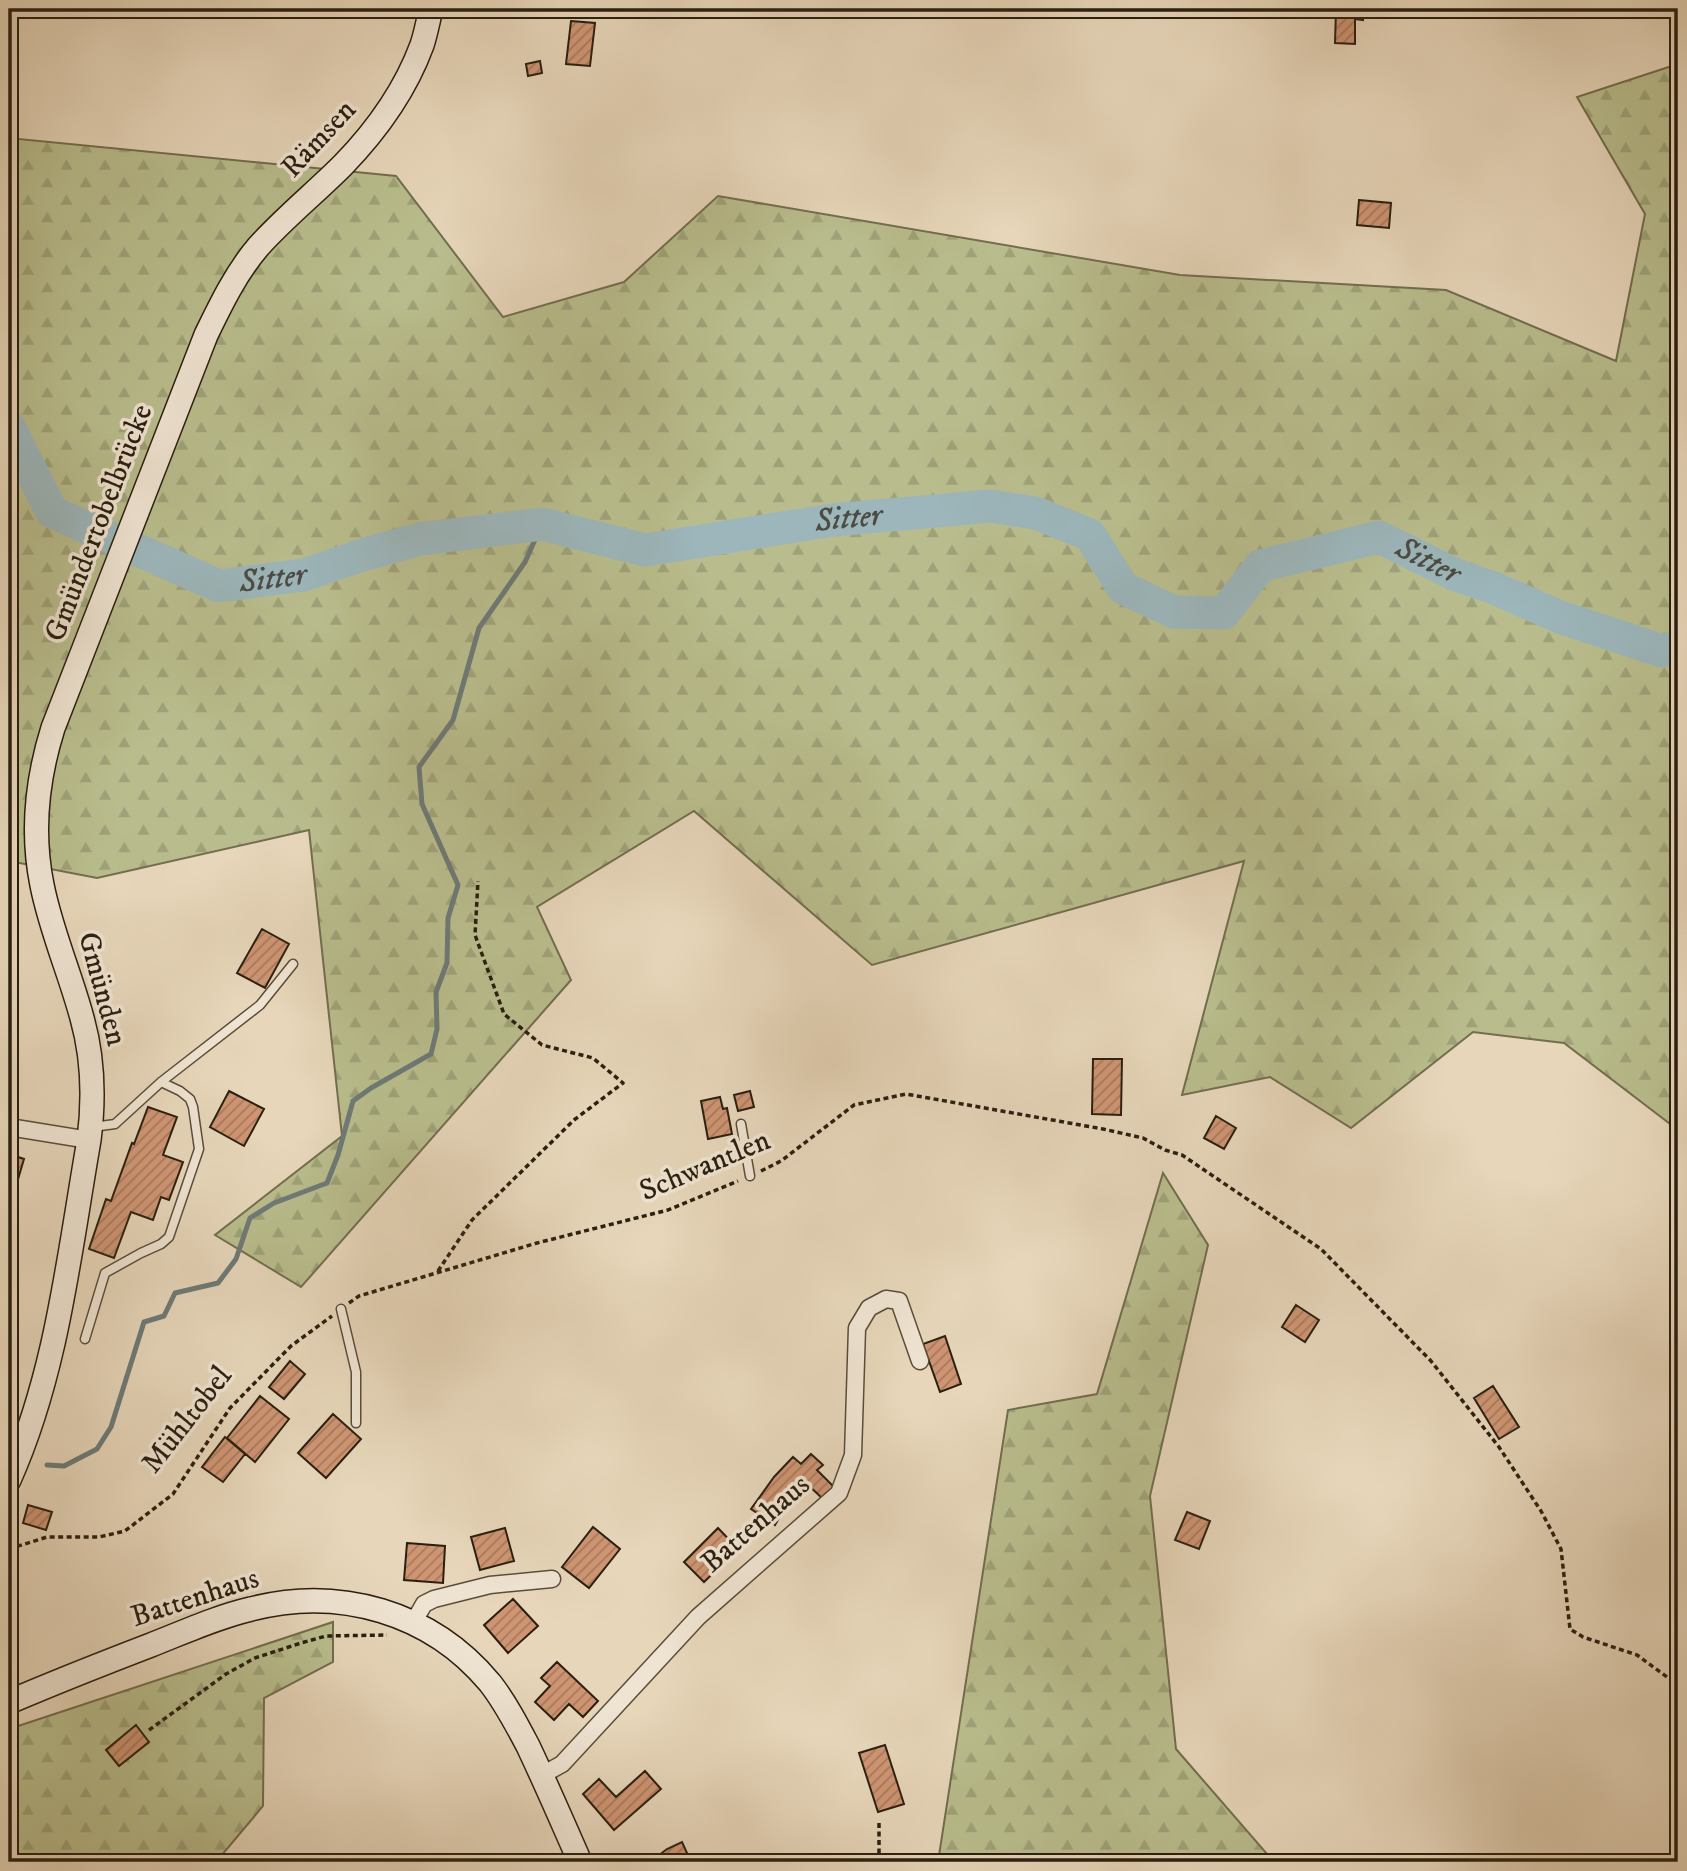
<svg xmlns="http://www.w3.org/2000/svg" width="1687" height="1871" font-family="'IM FELL DW Pica',serif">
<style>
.forest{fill:url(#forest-firs);stroke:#726e4e;stroke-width:2}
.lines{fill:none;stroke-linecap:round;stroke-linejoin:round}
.stream{stroke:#6e7a77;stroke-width:5}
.river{stroke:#9cb6bb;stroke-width:33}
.building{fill:url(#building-hatch);stroke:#2a1f10;stroke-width:2}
.lane-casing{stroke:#594d3a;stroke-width:11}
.street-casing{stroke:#594d3a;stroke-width:19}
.secondary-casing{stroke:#2a1f10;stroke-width:26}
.path{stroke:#2a1f10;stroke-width:3.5;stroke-dasharray:5 3.5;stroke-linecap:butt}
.lane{stroke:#efe4d2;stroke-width:8}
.street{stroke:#efe4d2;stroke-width:16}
.secondary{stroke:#efe4d2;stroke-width:23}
.labels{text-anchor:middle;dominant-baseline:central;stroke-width:7;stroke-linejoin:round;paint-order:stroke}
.street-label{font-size:30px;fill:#2a1f10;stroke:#efe4d2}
.water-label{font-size:32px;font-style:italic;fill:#4c4c43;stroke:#efe4d2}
</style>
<defs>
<pattern id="forest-firs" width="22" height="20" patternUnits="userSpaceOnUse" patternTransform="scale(1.75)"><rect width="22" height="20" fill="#b9bd8d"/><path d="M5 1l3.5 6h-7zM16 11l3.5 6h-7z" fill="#9fa279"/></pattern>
<pattern id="building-hatch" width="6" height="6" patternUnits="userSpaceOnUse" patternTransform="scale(1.75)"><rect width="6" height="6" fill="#cf9573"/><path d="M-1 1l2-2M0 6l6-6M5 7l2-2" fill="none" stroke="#a8795d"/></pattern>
</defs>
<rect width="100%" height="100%" fill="#e7d6ba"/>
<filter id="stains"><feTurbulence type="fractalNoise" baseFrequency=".00286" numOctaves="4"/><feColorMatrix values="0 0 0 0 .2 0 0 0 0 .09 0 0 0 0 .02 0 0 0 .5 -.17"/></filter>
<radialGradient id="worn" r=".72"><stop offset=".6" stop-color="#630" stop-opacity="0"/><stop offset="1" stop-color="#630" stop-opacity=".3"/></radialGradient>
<path class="forest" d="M1678,64V1130L1564,1043L1473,1032L1351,1128L1270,1077L1182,1095L1244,861L872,965L694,811L537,907L571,980L301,1287L215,1235L342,1136L309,830L97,878L9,861V138L396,176L503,317L624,282L718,196L1180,275L1446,290L1616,361L1645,214L1577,97Z
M1163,1173L1208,1245L1150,1496L1176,1749L1274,1862H938L1008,1410L1097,1394Z
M333,1622V1662L264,1698L263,1806L216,1862H9V1729Z"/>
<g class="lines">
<path class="stream" d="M47,1465L64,1466L97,1449L111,1427L144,1322L164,1316L175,1293L218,1283L236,1259L250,1218L274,1203L327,1183L338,1155L353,1101L371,1088L431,1054L437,1029L436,992L447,963L448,918L458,885L422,804L419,767L453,720L479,628L525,562L542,524"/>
<path class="river" id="s1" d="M9,427L52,512L219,586L304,575L362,555L420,539L542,524L645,550L833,520L990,506L1036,513L1090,535L1123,588L1174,612L1224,613L1260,566L1379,537L1456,575L1494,588L1560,617L1662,651L1678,647"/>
</g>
<path class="building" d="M1336,9H1363V20L1355,19V44L1335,43Z
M571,21L595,23L590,66L566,64Z
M540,61L542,73L528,76L526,64Z
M1359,200L1391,203L1389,228L1357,225Z
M262,929L289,944L265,988L237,973Z
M1093,1059H1122L1121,1115L1092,1114Z
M229,1091L264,1109L244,1146L210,1127Z
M750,1091L754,1107L738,1111L734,1095Z
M720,1097L723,1109L727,1108L732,1134L708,1139L701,1101Z
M148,1107L177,1117L163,1155L183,1162L169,1200L161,1197L153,1220L131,1212L114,1258L89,1249L106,1199L111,1201L132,1143L134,1144Z
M1216,1116L1236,1128L1224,1149L1204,1138Z
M9,1154L24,1159L9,1210Z
M1296,1305L1319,1320L1305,1342L1282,1327Z
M945,1336L961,1384L940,1392L923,1344Z
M290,1361L305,1374L284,1399L269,1387Z
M1493,1386L1519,1427L1499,1439L1474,1398Z
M260,1396L289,1419L255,1462L227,1438Z
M333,1414L361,1439L326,1478L298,1453Z
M225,1437L245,1454L223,1482L202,1467Z
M811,1454L823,1465L817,1470L834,1487L823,1499L806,1483L788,1502L775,1525L751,1509L774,1477L793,1457L801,1464Z
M28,1505L52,1512L46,1530L23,1523Z
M1187,1512L1210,1521L1199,1549L1175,1540Z
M593,1527L620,1549L589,1588L562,1567Z
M505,1528L514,1561L480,1570L471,1537Z
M718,1528L738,1549L704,1582L684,1562Z
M407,1543L445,1546L443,1583L404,1580Z
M513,1599L538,1626L508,1653L484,1625Z
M557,1662L598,1701L583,1717L569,1704L554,1720L535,1702L550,1686L541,1678Z
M136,1725L149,1742L119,1766L106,1750Z
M885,1745L904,1804L878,1812L859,1753Z
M645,1771L661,1789L614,1830L583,1794L599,1779L616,1797Z
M682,1842L691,1862H650L667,1849Z
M865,1855L867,1862H842L841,1860Z"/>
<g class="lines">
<defs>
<path id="lane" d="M741,1124L750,1176
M93,1127L115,1124L161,1082L260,1005L293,964
M341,1309L356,1372V1423
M85,1339L105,1273L141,1253L161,1244L169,1237L199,1149L193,1107L190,1099L180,1091L161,1082"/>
<path id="street" d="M9,1127L89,1140
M413,1623L424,1604L434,1599L490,1585L552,1579
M542,1775L562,1764L698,1617L839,1493L853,1455L857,1328L869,1308L886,1299L899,1301L920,1361"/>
<path id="secondary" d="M9,1480C57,1373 69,1254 89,1140C94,1101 93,1057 82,1018C70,973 51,931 42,885C31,831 37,779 53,728L206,335C221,304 236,273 258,247C284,218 315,193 343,165C376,131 405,91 422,45C426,33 428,21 431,9
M9,1702C56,1682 104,1663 151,1645C184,1632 217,1617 251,1609C339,1586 431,1612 490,1683C505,1702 517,1725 528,1746C546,1784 563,1823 580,1862"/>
</defs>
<use href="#lane" class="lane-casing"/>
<use href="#street" class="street-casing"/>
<use href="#secondary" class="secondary-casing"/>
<path class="path" d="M761,1171L781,1161L854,1105L906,1094L1103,1129L1143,1138L1165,1150L1182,1155L1321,1249L1431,1361L1499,1447L1541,1511L1561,1549L1570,1629L1583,1637L1637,1655L1678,1685
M438,1271L472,1220L574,1120L623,1083L593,1058L542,1045L504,1014L475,935L478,881
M349,1303L359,1296L537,1243L668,1210L738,1181
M9,1549L47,1537H99L125,1531L173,1494L230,1408L291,1346L332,1316
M149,1730L226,1674L255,1658L301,1643L326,1636L387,1635
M879,1823V1862"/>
<use href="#lane" class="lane"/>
<use href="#street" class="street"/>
<use href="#secondary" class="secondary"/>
</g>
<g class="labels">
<g class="street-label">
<text transform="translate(319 139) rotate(-47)">Rämsen</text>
<text transform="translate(99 523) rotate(-69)">Gmündertobelbrücke</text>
<text transform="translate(102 989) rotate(75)">Gmünden</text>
<text transform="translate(705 1166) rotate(-23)">Schwantlen</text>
<text transform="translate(187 1420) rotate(-52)">Mühltobel</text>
<text transform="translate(756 1524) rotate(-41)">Battenhaus</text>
<text transform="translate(195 1598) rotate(-18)">Battenhaus</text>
</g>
<g class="water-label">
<text stroke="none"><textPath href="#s1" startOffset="920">Sitter</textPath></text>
<text stroke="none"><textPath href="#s1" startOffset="1572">Sitter</textPath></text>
<text stroke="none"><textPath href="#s1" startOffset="332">Sitter</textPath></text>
</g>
</g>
<rect width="1687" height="1871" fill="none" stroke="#e7d6ba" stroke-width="35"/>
<rect x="10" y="10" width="1666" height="1850" fill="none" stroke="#2a1f10" stroke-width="3.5"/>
<rect x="18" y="18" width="1652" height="1836" fill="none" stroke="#2a1f10" stroke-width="2"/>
<rect width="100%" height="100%" filter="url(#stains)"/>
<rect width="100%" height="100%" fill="url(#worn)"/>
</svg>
